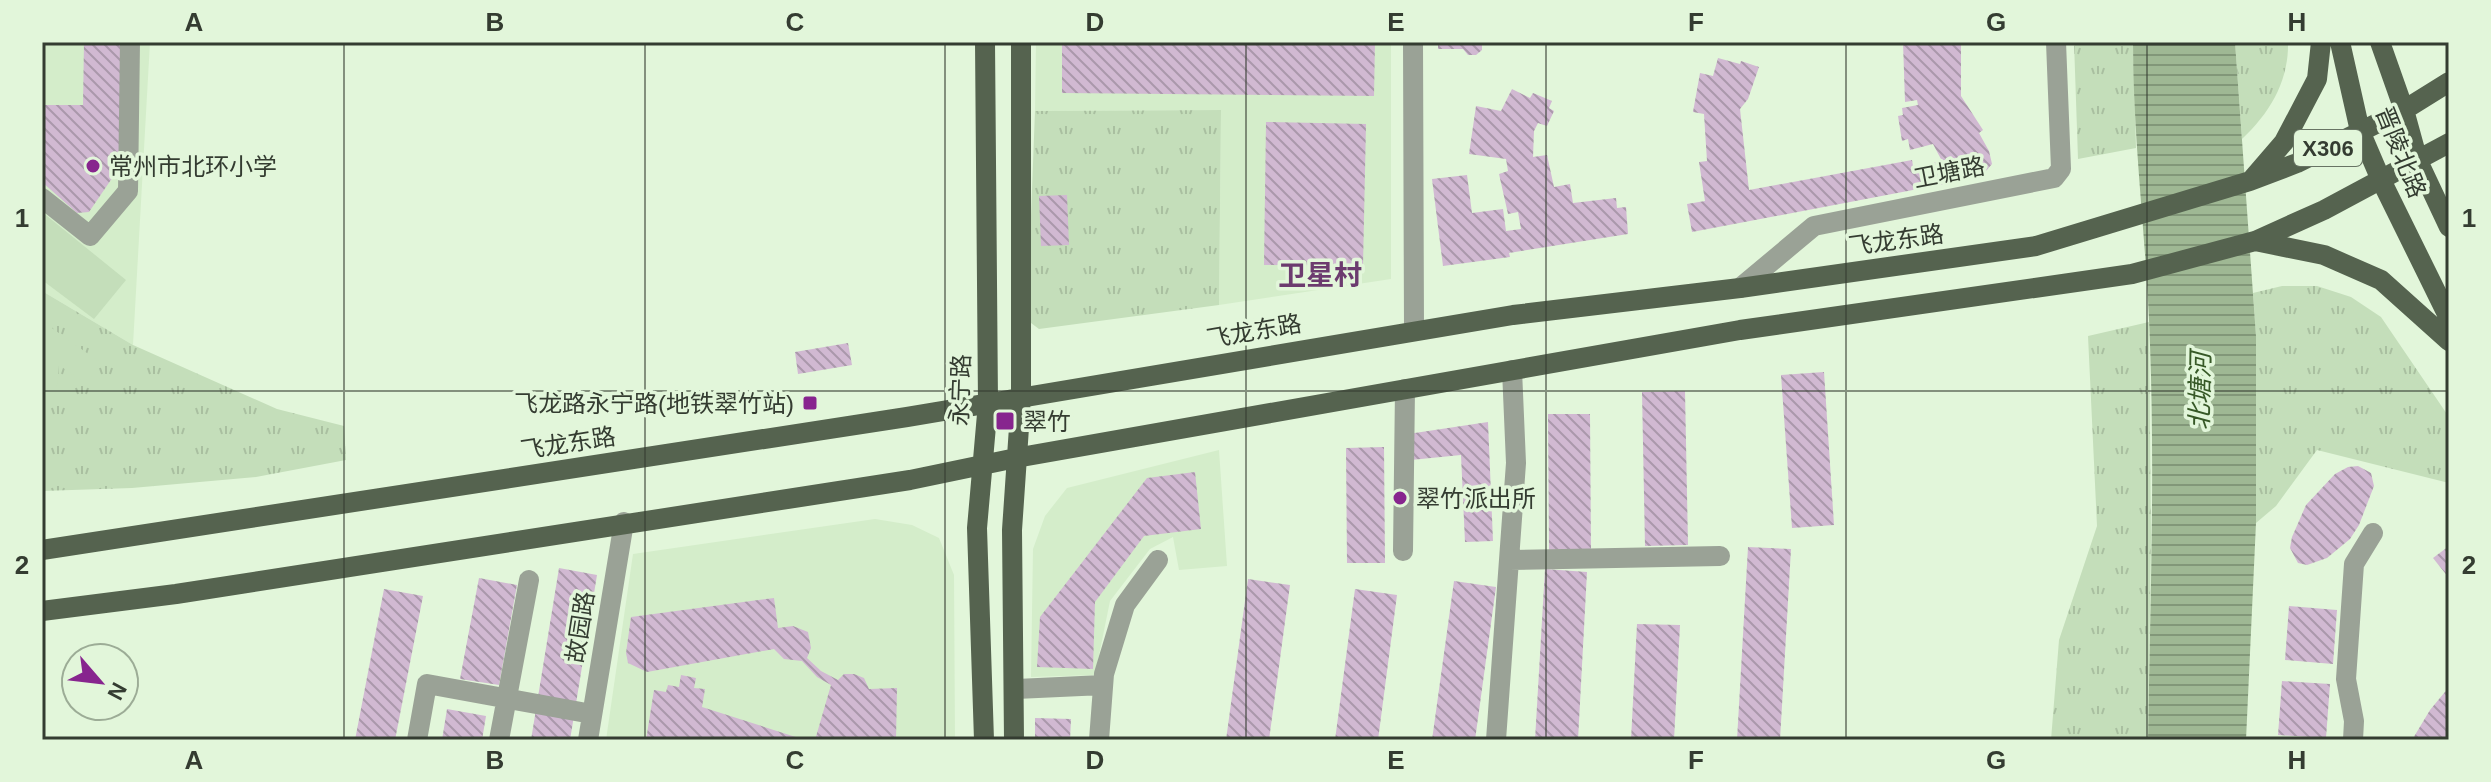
<svg xmlns="http://www.w3.org/2000/svg" width="2491" height="782" font-family="Arial,'Noto Sans SC',sans-serif">
<style>
.built{fill:#d4edca}
.park{fill:url(#park-tufts)}
.pitch{fill:#c4deba}
.water{fill:url(#water-rules)}
.building{fill:url(#building-back-hatch)}
.lines{fill:none;stroke-linecap:round;stroke-linejoin:round}
.minor{stroke:#9aa296;stroke-width:20}
.major{stroke:#55634f;stroke-width:20}
.grid{fill:none;stroke:#343c31;stroke-width:2;stroke-opacity:0.55}
.poi-dot{fill:#87258e;stroke:#e2f6da;stroke-width:3}
.labels{text-anchor:middle;dominant-baseline:central;stroke-width:7;stroke-linejoin:round;paint-order:stroke}
.shield{fill:#e2f6da;stroke:#687464;stroke-width:2}
.shield-label{font-size:22px;font-weight:bold;fill:#343c31}
.street-label{font-size:24px;fill:#343c31;stroke:#e2f6da}
.poi-label{font-size:24px;fill:#343c31;stroke:#e2f6da;text-anchor:start}
.water-label{font-size:26px;font-style:italic;fill:#375927;stroke:#e2f6da}
.quarter-label{font-size:28px;font-weight:bold;fill:#6c3b6f;stroke:#e2f6da}
.neatline{fill:none;stroke:#343c31;stroke-width:3}
.grid-label{font-size:26px;text-anchor:middle;font-weight:bold;fill:#343c31}
</style>
<defs>
<pattern id="park-tufts" width="24" height="20" patternUnits="userSpaceOnUse" patternTransform="scale(2)"><rect width="24" height="20" fill="#c4deba"/><path d="M3 7l-1-3M5 7V3M7 7l1-3M15 17l-1-3M17 17v-4M19 17l1-3" fill="none" stroke="#a9bfa0"/></pattern>
<pattern id="water-rules" width="6" height="5" patternUnits="userSpaceOnUse" patternTransform="scale(2)"><rect width="6" height="5" fill="#9fb894"/><path d="M0 2.5h6" fill="none" stroke="#829779"/></pattern>
<pattern id="building-back-hatch" width="6" height="6" patternUnits="userSpaceOnUse" patternTransform="scale(2)"><rect width="6" height="6" fill="#d1b9d2"/><path d="M-1 5l2 2M0 0l6 6M5-1l2 2" fill="none" stroke="#aa98ab"/></pattern>
</defs>
<rect width="100%" height="100%" fill="#e2f6da"/>
<path class="built" d="M42,42H150L133,345L42,291Z
M1036,42H1391V279L1219,305L1221,110L1035,111Z
M1219,450L1227,566L1179,570L1173,537L1150,549L1110,601L1095,675L1031,677L1033,549L1045,516L1067,488Z
M875,519L912,525L939,538L954,575L955,740H606L633,554Z"/>
<path class="park" d="M2074,42H2133L2136,148L2078,159Z
M2235,42H2288C2289,81 2270,113 2242,139Z
M1221,110L1219,305L1039,329L1027,320L1035,111Z
M2282,286H2317L2351,297L2381,317L2449,417V483L2317,450L2276,506L2256,523V336L2253,293Z
M42,291L133,345L277,409L344,426L346,460L256,477L132,488L42,491Z
M2149,322L2151,537L2148,740H2051L2059,640L2097,526L2088,336Z"/>
<path class="pitch" d="M42,212L126,280L94,319L42,280Z
M42,321L101,363L86,384L59,365C58,386 55,403 42,420Z"/>
<path class="water" d="M2133,42H2235L2256,336V523L2246,740H2148C2150,609 2155,477 2150,345C2147,244 2133,143 2133,42Z"/>
<path class="building" d="M84,42H121L119,168L89,212L77,213L42,182V105H83Z
M1062,42H1375L1374,96L1062,93Z
M1438,42H1482V50L1476,55H1468L1463,49H1438Z
M1903,42H1961V96L1983,130L1979,133L1989,151L1992,164L1981,177L1692,232L1687,204L1705,201L1699,162L1707,161L1704,114L1693,112L1700,73L1713,76L1718,58L1740,64L1741,61L1759,67L1748,99L1740,109L1749,190L1912,160L1913,166L1942,161L1933,144L1910,150L1908,139L1902,141L1898,116L1903,115L1902,108L1918,105L1917,100L1905,102Z
M1512,89L1530,98L1533,93L1552,101L1549,108L1554,111L1547,126L1538,123L1534,131L1533,157L1547,155L1554,187L1570,184L1573,203L1616,198L1617,208L1626,207L1628,234L1509,253L1510,257L1443,266L1432,179L1467,175L1472,213L1503,209L1506,231L1521,229L1518,212L1508,214L1499,174L1508,171L1506,159L1469,154L1476,106L1501,111Z
M1266,122L1366,124L1363,266L1264,265Z
M1067,195L1069,245L1041,246L1039,196Z
M848,343L852,365L798,374L795,352Z
M1824,372L1834,525L1792,528L1781,375Z
M1685,391L1688,545L1645,546L1642,392Z
M1548,414H1590L1591,549L1549,550Z
M1488,422L1493,541L1465,542L1461,455L1411,460L1408,434Z
M1384,447L1385,563H1347L1346,448Z
M2358,466L2371,473L2374,486L2359,525L2350,539L2327,558L2307,565L2298,563L2290,548L2292,537L2306,505L2335,474L2348,467Z
M1195,472L1201,529L1144,536L1095,602L1093,669L1037,667L1040,617L1147,478Z
M2449,546V578L2433,558Z
M1748,547L1791,549L1780,740H1737Z
M559,568L597,575L570,740H531Z
M1545,569L1587,572L1578,740H1535Z
M479,578L517,585L499,685L460,679Z
M1248,579L1290,585L1269,740H1226Z
M1454,581L1496,587L1475,740H1432Z
M384,589L423,596L395,740H355Z
M1355,589L1397,595L1378,740H1335Z
M774,598L778,628L793,626L808,632L811,648L807,658L821,671L838,680L844,674H854L864,678L869,689L897,688L896,740H815L831,685L817,677L802,661L784,659L774,649L647,672L628,663L626,653L631,617Z
M2289,606L2337,610L2333,664L2285,660Z
M1637,624L1680,625L1674,740H1631Z
M681,675L696,678L694,688L705,689L702,707L805,740H646L654,690L666,692L668,685L679,687Z
M2282,681L2330,684L2326,738L2278,735Z
M2449,687V740H2412L2430,710Z
M447,709L486,716L482,740H442Z
M1035,718L1071,719L1070,740H1035Z"/>
<g class="lines">
<path class="minor" d="M1413,42L1414,330
M42,198L90,236L128,191L130,42
M1740,288L1814,226L2054,178L2061,169L2056,42
M1403,551L1405,389
M1509,560L1720,556
M1016,689L1103,685
M417,740L427,684L592,714
M499,740L529,580
M588,740L624,522
M1099,740L1104,674L1125,605L1158,560
M1496,740L1516,463L1512,370
M2353,740L2354,721L2346,679L2354,564L2373,533"/>
<path class="major" d="M2340,42L2360,131L2381,180L2449,318
M2380,42L2404,110L2418,161L2449,227
M2253,178L2284,142L2317,79L2321,42
M2255,241L2324,255L2381,280L2449,341
M42,550L907,417L1513,315L1740,288L2036,246L2250,181L2297,163L2404,110L2449,82
M42,611L176,594L910,480L1016,458L1740,330L2132,274L2255,241L2324,210L2449,143
M984,740L977,528L988,403L985,42
M1014,740L1012,530L1021,398V42"/>
</g>
<path class="grid" d="M344,42V740M645,42V740M945,42V740M1246,42V740M1546,42V740M1846,42V740M2147,42V740M42,391H2449"/>
<g class="poi-dot">
<circle cx="93" cy="166" r="8"/>
<rect x="802" y="395" width="16" height="16" rx="4"/>
<rect x="995" y="411" width="20" height="20" rx="4"/>
<circle cx="1400" cy="498" r="8"/>
</g>
<g class="labels">
<rect class="shield" x="2294" y="130" width="68" height="36" rx="6"/>
<g class="shield-label">
<text x="2328" y="148">X306</text>
</g>
<g class="street-label">
<text transform="translate(2401 152) rotate(68)">晋陵北路</text>
<text transform="translate(1949 172) rotate(-11)">卫塘路</text>
<text transform="translate(1896 240) rotate(-8)">飞龙东路</text>
<text transform="translate(1254 331) rotate(-10)">飞龙东路</text>
<text transform="translate(960 390) rotate(-88)">永宁路</text>
<text transform="translate(568 443) rotate(-9)">飞龙东路</text>
<text transform="translate(580 627) rotate(-81)">故园路</text>
</g>
<g class="poi-label">
<text x="109" y="166">常州市北环小学</text>
<text x="794" y="403" text-anchor="end">飞龙路永宁路(地铁翠竹站)</text>
<text x="1023" y="421">翠竹</text>
<text x="1416" y="498">翠竹派出所</text>
</g>
<g class="water-label">
<text transform="translate(2200 391) rotate(-89)">北塘河</text>
</g>
<g class="quarter-label">
<text x="1320" y="275">卫星村</text>
</g>
</g>
<rect width="2491" height="782" fill="none" stroke="#e2f6da" stroke-width="88"/>
<g transform="translate(100 682) rotate(118)"><circle r="38" fill="#e2f6da" stroke="#9cac96" stroke-width="2"/>
<path d="M0-6L14 30L0 20L-14 30Z" fill="#87258e"/>
<text y="-12" font-size="22" font-weight="bold" text-anchor="middle" fill="#343c31">N</text>
</g>
<rect x="44" y="44" width="2403" height="694" class="neatline"/>
<g class="grid-label">
<text x="194" y="31">A</text>
<text x="495" y="31">B</text>
<text x="795" y="31">C</text>
<text x="1095" y="31">D</text>
<text x="1396" y="31">E</text>
<text x="1696" y="31">F</text>
<text x="1996" y="31">G</text>
<text x="2297" y="31">H</text>
<text x="22" y="227">1</text>
<text x="2469" y="227">1</text>
<text x="22" y="574">2</text>
<text x="2469" y="574">2</text>
<text x="194" y="769">A</text>
<text x="495" y="769">B</text>
<text x="795" y="769">C</text>
<text x="1095" y="769">D</text>
<text x="1396" y="769">E</text>
<text x="1696" y="769">F</text>
<text x="1996" y="769">G</text>
<text x="2297" y="769">H</text>
</g>
</svg>
